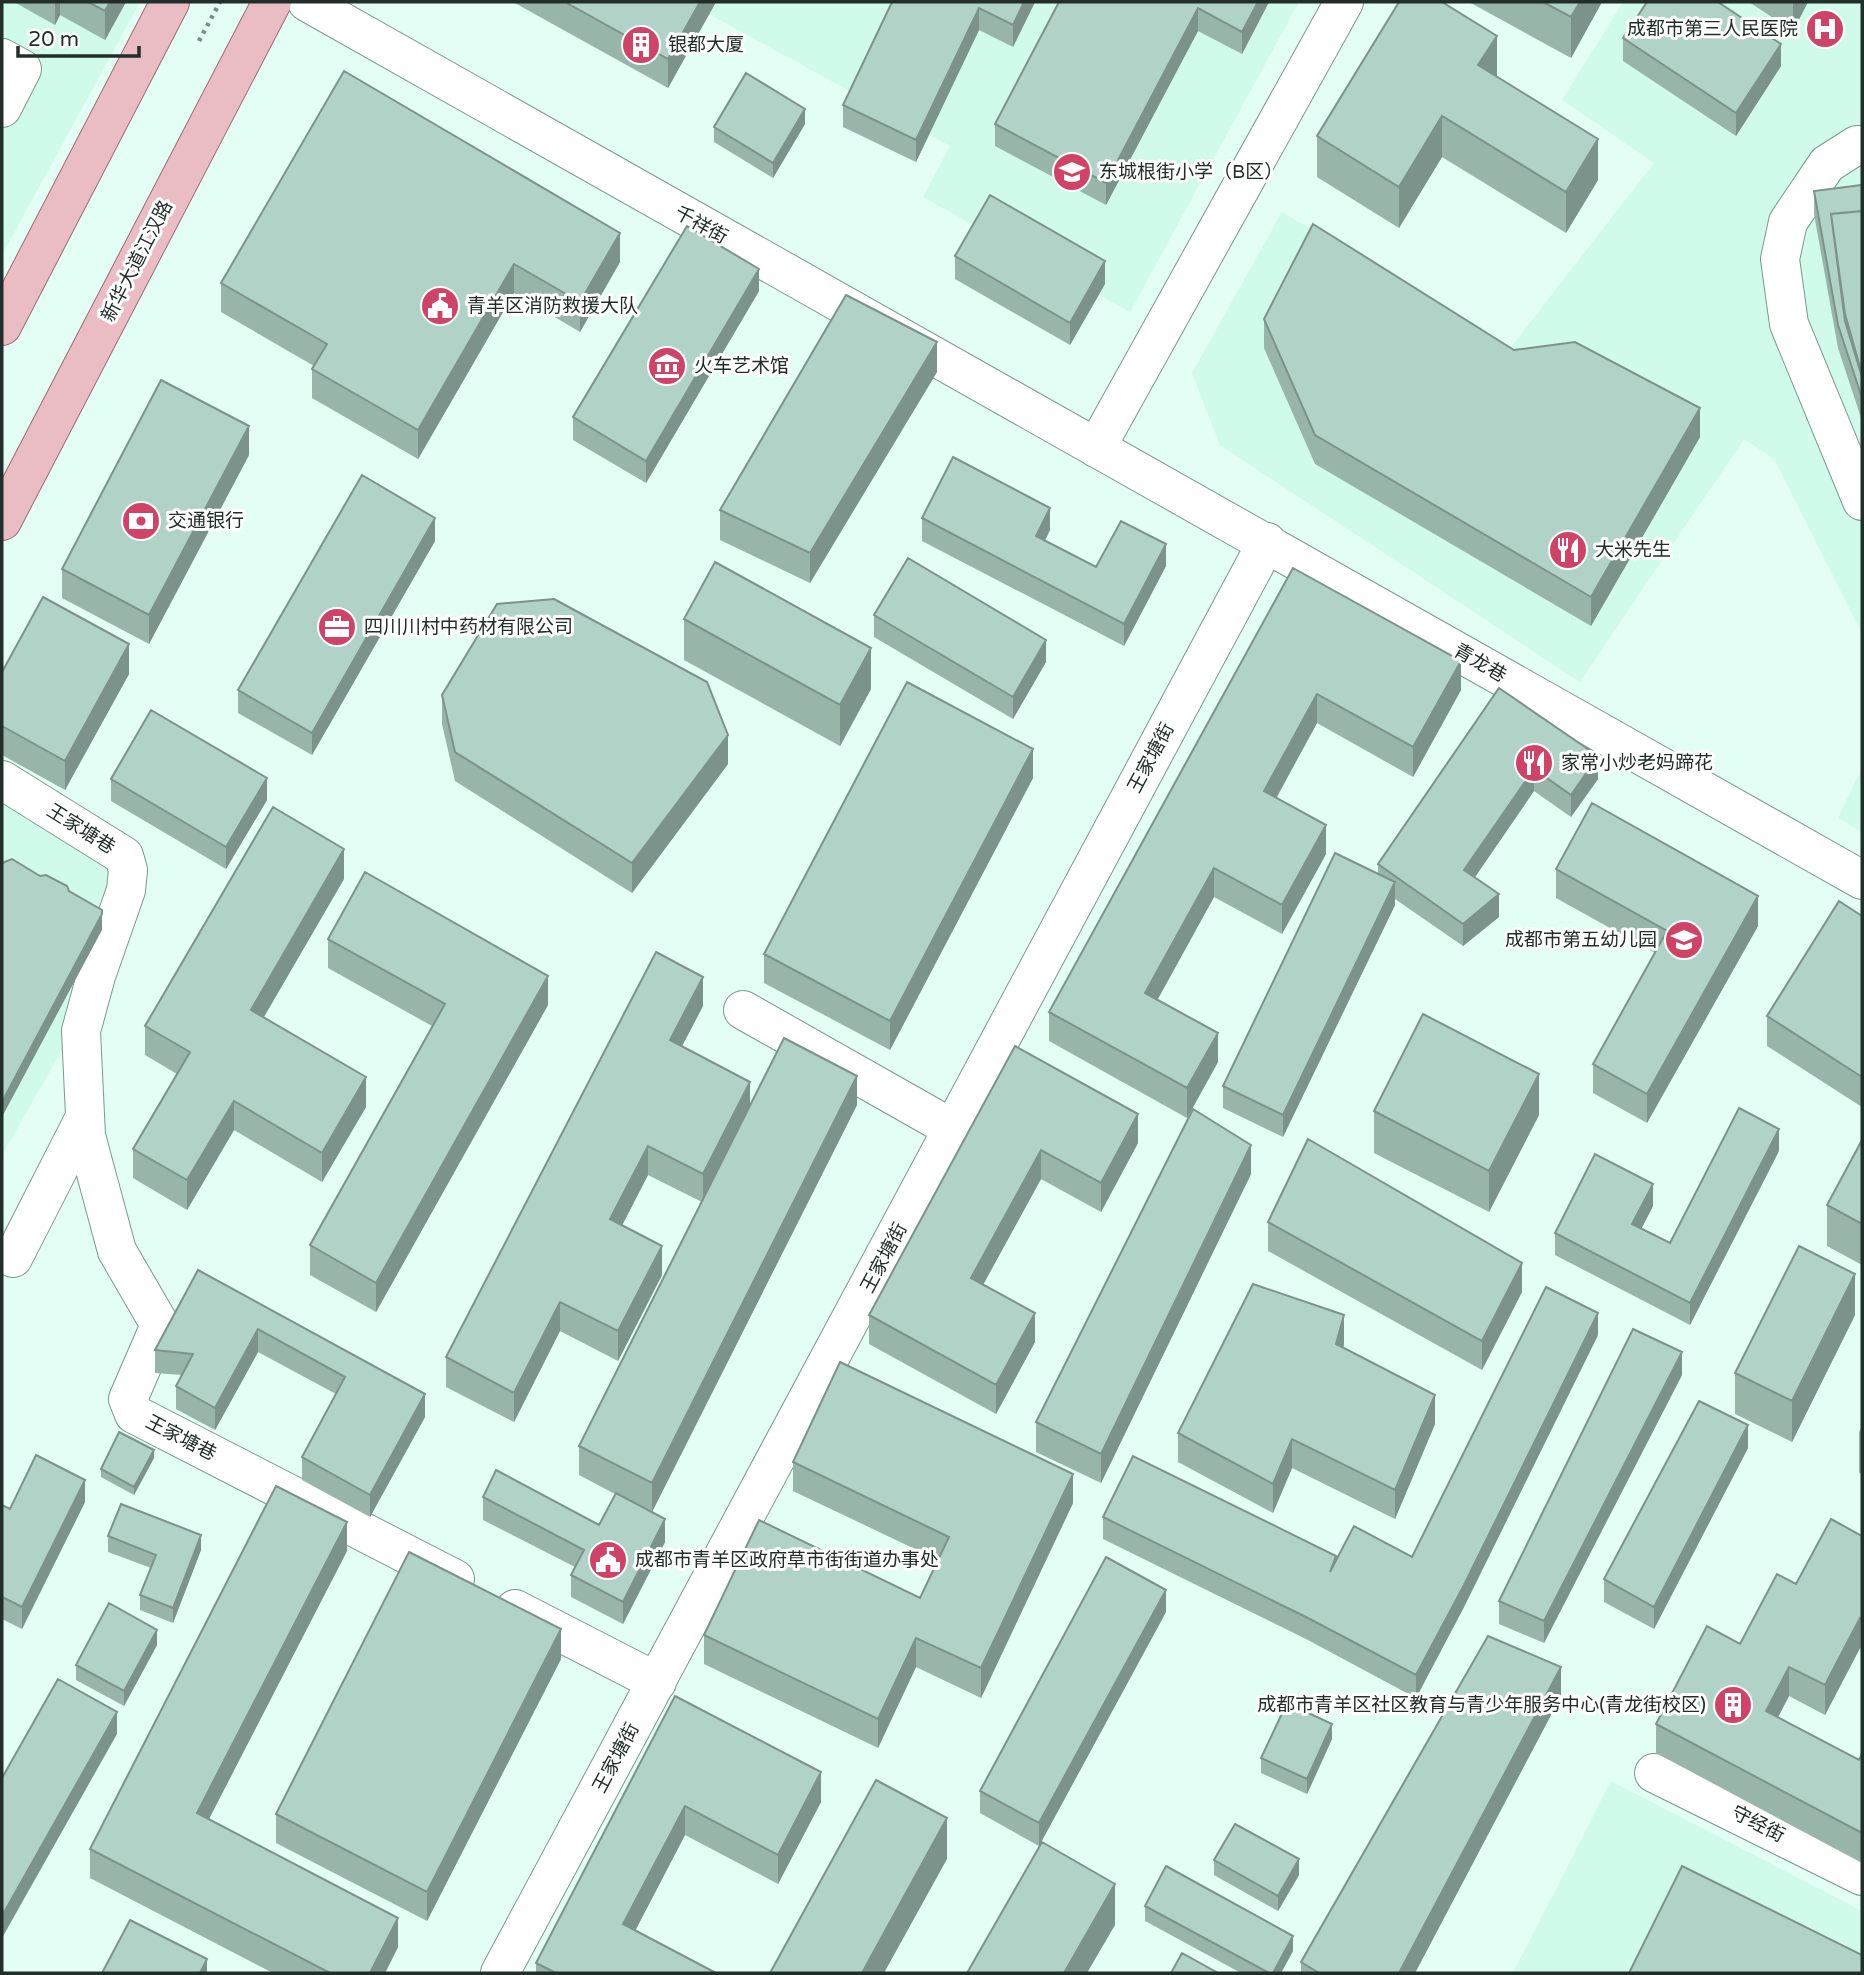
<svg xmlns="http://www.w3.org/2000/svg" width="1864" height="1975" font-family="'Varela Round','Noto Sans SC',sans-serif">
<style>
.built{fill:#d0fbeb}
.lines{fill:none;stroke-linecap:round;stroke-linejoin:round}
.minor-casing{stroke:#79998d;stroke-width:40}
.major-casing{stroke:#9b6d74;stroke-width:40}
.path{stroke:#7a8d86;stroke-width:4.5;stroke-dasharray:3.5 5;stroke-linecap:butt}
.minor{stroke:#fff;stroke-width:38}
.major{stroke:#eabcc4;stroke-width:38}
.wall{fill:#98b5aa}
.shaded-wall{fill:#7c938b}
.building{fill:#b1d2c6;stroke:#7c938b;stroke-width:2}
.labels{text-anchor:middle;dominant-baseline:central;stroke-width:6;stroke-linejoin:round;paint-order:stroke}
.poi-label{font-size:19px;fill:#212e29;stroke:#fff;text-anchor:start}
.street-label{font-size:19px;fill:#212e29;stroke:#fff}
</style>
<rect width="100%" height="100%" fill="#e3fef4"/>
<path class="built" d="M2,2H140L2,255Z
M687,2H1299L1130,312L923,197L950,146Z
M1623,2H1862V633L1774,459L1744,439L1580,682L1220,445L1192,373L1282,212L1511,347L1654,163L1562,100Z
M1862,768V832L1838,818Z
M2,802L107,866L110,879L71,1034L2,1155Z
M1611,1781L1862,1911V1973H1513Z"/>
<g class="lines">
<defs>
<path id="minor" d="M307,2L1862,880
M2,58L22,69L2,108
M1862,145H1857L1827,164L1788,222L1780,259L1789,324L1862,501
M1096,448L1344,2
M2,780L124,856L128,870L126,890L96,976L81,1031L86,1136L117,1251L160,1325L128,1399L134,1414L455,1579
M743,1010L953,1129
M13,1258L85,1117
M515,1609L657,1682
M1654,1773L1862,1876
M500,1973L1267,542"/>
<path id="major" d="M2,326L170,2
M2,521L272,2"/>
</defs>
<use href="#minor" class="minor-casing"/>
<use href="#major" class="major-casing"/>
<path class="path" d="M199,41L220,2"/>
<use href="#minor" class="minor"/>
<use href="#major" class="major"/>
</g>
<path class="wall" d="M14,2H126L105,40L60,15L55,25Z
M513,2H716L668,88Z
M892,2H1035L1013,47L979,30L916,162L843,127V105Z
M1059,2H1269L1242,54L1198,31L1106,205L995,146V124Z
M1469,2H1602L1571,58Z
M1749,2H1808L1793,31Z
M1623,38L1781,66L1736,136L1623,61Z
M344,71L620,262L580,332L514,293L418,459L312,398V369L314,366L221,312V283Z
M1497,76L1598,180L1566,233L1442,157L1399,228L1317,177V136Z
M805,124L773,178L714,142V127Z
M1862,185V421L1838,348L1814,214V191Z
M955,256L1105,284L1070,345L955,279Z
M759,291L646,483L573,440V417Z
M1264,319L1514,350L1700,437L1591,626L1315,464L1264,348Z
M937,372L810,583L720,540V510Z
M249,455L149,644L62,598V569Z
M922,518L1050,530L1045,541L1096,567L1166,566L1124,646L922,541Z
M435,541L312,755L238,713V690Z
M1293,568L1461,690L1413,777L1317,723L1277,797L1326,854L1282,934L1214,897L1158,999L1218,1062L1187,1118L1049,1041V1012Z
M874,615L1046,662L1013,719L874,637Z
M684,619L871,689L840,746L684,660Z
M2,672L129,674L65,790L2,755Z
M1499,688L1598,779L1571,817L1534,791L1475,877L1499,917L1463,946L1395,899V905L1283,1137L1223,1108V1086L1378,874V864Z
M442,695L728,764L632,893L455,781L442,724Z
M1033,778L890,1050L764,983V954Z
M111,779L267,800L226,869L111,801Z
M1556,869L1758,926L1647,1123L1593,1093V1064L1655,953L1556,898Z
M344,879L264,1017L366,1107L322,1182L234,1130L187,1210L133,1178V1149L177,1074L145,1055V1026Z
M1862,916V1107L1767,1046V1016Z
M328,939L548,1005L376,1312L310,1275V1245L432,1026L328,968Z
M703,1006L682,1046L750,1106L857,1105L652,1512L665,1542L623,1624L571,1597V1575L575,1567L483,1520V1497L599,1525L615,1494L579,1475V1446L702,1202L648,1175L622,1225L662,1275L618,1361L560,1331L514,1422L446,1387V1357Z
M1015,1046L1138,1143L1101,1212L1041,1179L983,1284L1035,1342L996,1414L869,1344V1315Z
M1374,1111L1539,1115L1489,1212L1374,1153Z
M1862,1140V1265L1827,1246V1205Z
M1779,1151L1690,1325L1555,1255V1233L1653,1206L1641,1229L1670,1243Z
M1251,1174L1101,1483L1036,1452V1422Z
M1268,1222L1522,1292L1482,1370L1268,1251Z
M198,1270L425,1417L370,1517L302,1480V1457L336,1394L258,1352L215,1430L176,1409V1386L182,1375L155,1373V1350Z
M1855,1315L1792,1442L1735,1414V1373Z
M1598,1335L1464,1607L1416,1698L1306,1639L1103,1539V1517L1336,1560L1412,1557Z
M1344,1344L1343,1347L1435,1424L1395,1519L1292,1468L1273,1513L1178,1462V1433Z
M1682,1375L1544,1643L1499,1624V1601Z
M1862,1426V1474L1859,1473V1432Z
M1748,1448L1654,1629L1604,1602V1579Z
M154,1458L134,1495L101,1477V1469Z
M793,1462L1073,1503L981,1698L916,1667L878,1748L704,1664V1635L920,1598L938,1560L793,1491Z
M85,1502L22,1629L2,1619V1505L10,1509Z
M108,1536L201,1550L173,1623L140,1610V1595L151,1568L108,1552Z
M1862,1536V1649L1860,1648L1825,1715L1789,1696L1778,1717L1859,1760L1862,1754V1863L1656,1753V1724L1740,1644L1796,1584Z
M347,1551L209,1819L398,1947L385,1973H273L90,1878V1849Z
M1166,1612L1039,1846L980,1813V1791Z
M157,1645L124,1706L76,1680V1665Z
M561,1659L427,1921L276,1843V1814Z
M675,1696L821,1802L778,1884L685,1835L635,1931L716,1973H536V1963Z
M1561,1696L1415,1973H1301V1962Z
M1332,1739L1307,1794L1261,1773V1758Z
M1214,1860L1299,1875L1278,1911L1214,1875Z
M1145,1906L1293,1951L1281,1973H1241L1145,1921Z"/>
<path class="shaded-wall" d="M55,2H60V15L55,25Z
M110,2H126L105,40V11Z
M700,2H716L668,88V59Z
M1024,2H1035L1013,47V25Z
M1258,2H1269L1242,54V32Z
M1580,2H1602L1571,58V17Z
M1793,2H1808L1793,31Z
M979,8V30L916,162V140Z
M1198,8V31L1106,205V183Z
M1497,36V77L1478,65Z
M1781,44V66L1736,136V113Z
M805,109V124L773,178V163Z
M1442,116V157L1399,228V187Z
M1598,139V180L1566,233V192Z
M620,233V262L580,332V302Z
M1105,261V284L1070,345V323Z
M514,264V293L418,459V430Z
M759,269V291L646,483V461Z
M937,342V372L810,583V553Z
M1700,408V437L1591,626V597Z
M249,426V455L149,644V615Z
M1050,508V530L1036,558V536Z
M435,518V541L312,755V733Z
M1166,544V566L1124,646V624Z
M1046,640V662L1013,719V697Z
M129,644V674L65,790V761Z
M871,648V689L840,746V705Z
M1461,661V690L1413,777V747Z
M1317,694V723L1264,820V791Z
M728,735V764L632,893V863Z
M1033,749V778L890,1050V1021Z
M1598,756V779L1571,817V795Z
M1534,769V791L1464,893V870Z
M267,778V800L226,869V847Z
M1326,825V854L1282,934V905Z
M344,849V879L251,1039V1010Z
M1214,868V897L1145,1022V993Z
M1395,882V905L1283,1137V1115Z
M1499,894V917L1463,946V924Z
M1758,896V926L1647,1123V1094Z
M102,914V930L2,1117V1102Z
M548,976V1005L376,1312V1283Z
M703,977V1006L670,1069V1040Z
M1218,1033V1062L1187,1118V1088Z
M1539,1074V1115L1489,1212V1171Z
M857,1076V1105L652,1512V1483Z
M366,1077V1107L322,1182V1153Z
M750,1082V1111L703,1203V1174Z
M234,1101V1130L187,1210V1180Z
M1138,1114V1143L1101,1212V1183Z
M1779,1129V1151L1690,1325V1303Z
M1251,1145V1174L1101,1483V1454Z
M648,1146V1175L610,1249V1219Z
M1041,1150V1179L971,1307V1278Z
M1653,1184V1206L1632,1247V1224Z
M662,1246V1275L618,1361V1331Z
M1522,1263V1292L1482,1370V1341Z
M1855,1274V1315L1792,1442V1401Z
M560,1302V1331L514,1422V1393Z
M1035,1313V1342L996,1414V1385Z
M1598,1313V1335L1464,1607L1416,1698V1675Z
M1344,1315V1344L1336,1373V1344Z
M258,1329V1352L215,1430V1408Z
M1682,1352V1375L1544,1643V1621Z
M425,1394V1417L370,1517V1495Z
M1435,1395V1424L1395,1519V1490Z
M1748,1425V1448L1654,1629V1607Z
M1292,1439V1468L1273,1513V1484Z
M154,1450V1458L134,1495V1487Z
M1073,1474V1503L981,1698V1668Z
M85,1480V1502L22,1629V1607Z
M665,1519V1542L623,1624V1602Z
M347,1522V1551L197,1842V1813Z
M201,1535V1550L173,1623V1608Z
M1166,1590V1612L1039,1846V1823Z
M1860,1618V1648L1825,1715V1685Z
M561,1629V1659L427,1921V1892Z
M157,1630V1645L124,1706V1691Z
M916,1638V1667L878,1748V1719Z
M1561,1667V1696L1415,1973H1399Z
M1789,1667V1696L1766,1740V1711Z
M117,1712V1734L2,1938V1916Z
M1332,1724V1739L1307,1794V1779Z
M821,1772V1802L778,1884V1855Z
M685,1806V1835L623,1954V1924Z
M947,1818V1859L884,1973H862Z
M1299,1859V1875L1278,1911V1896Z
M1115,1884V1925L1087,1973H1064Z
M398,1918V1947L385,1973H370Z
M1293,1936V1951L1281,1973H1273Z
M207,1959V1973H200Z"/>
<path class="building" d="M88,2H110L105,11Z
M565,2H700L668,59Z
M892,2H1024L1013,25L979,8L916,140L843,105Z
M1059,2H1258L1242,32L1198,8L1106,183L995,124Z
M1399,2H1442L1497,36L1478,65L1598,139L1566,192L1442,116L1399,187L1317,136Z
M1543,2H1580L1571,17Z
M1647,2H1718L1781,44L1736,113L1623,38Z
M344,71L620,233L580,302L514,264L418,430L312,369L327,344L221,283Z
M746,73L805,109L773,163L714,127Z
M1862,185V211L1831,214L1845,321L1862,377V398L1838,325L1814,191Z
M990,195L1105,261L1070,323L955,256Z
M1862,211V374L1845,314L1831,214Z
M1313,224L1514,350L1575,342L1700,408L1591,597L1315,435L1264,319Z
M687,226L759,269L646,461L573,417Z
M846,295L937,342L810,553L720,510Z
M161,380L249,426L149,615L62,569Z
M953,457L1050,508L1036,536L1096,567L1121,521L1166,544L1124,624L922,518Z
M362,475L435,518L312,733L238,690Z
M908,558L1046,640L1013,697L874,615Z
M715,562L871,648L840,705L684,619Z
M1293,568L1461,661L1413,747L1317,694L1264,791L1326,825L1282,905L1214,868L1145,993L1218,1033L1187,1088L1049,1012Z
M43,597L129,644L65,761L2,726V672Z
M554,599L707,682L728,735L632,863L455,752L442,695L497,604Z
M907,682L1033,749L890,1021L764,954Z
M1499,688L1598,756L1571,795L1534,769L1464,870L1499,894L1463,924L1378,864Z
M151,710L267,778L226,847L111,779Z
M1592,803L1758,896L1647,1094L1593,1064L1667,931L1556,869Z
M273,807L344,849L251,1010L366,1077L322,1153L234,1101L187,1180L133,1149L190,1052L145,1026Z
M1335,853L1395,882L1283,1115L1223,1086Z
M12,859L40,876L46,875L67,886L69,891L102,910V914L2,1102V863Z
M365,872L548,976L376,1283L310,1245L445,1004L328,939Z
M1839,901L1862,916V1077L1767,1016Z
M656,952L703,977L670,1040L750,1082L703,1174L648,1146L610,1219L662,1246L618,1331L560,1302L514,1393L446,1357Z
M1423,1014L1539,1074L1489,1171L1374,1111Z
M784,1038L857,1076L652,1483L579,1446Z
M1015,1046L1138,1114L1101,1183L1041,1150L971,1278L1035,1313L996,1385L869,1315Z
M1739,1108L1779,1129L1690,1303L1555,1233L1595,1154L1653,1184L1632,1224L1670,1243Z
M1193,1109L1251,1145L1101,1454L1036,1422Z
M1308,1139L1522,1263L1482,1341L1268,1222Z
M1862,1140V1224L1827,1205Z
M1799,1246L1855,1274L1792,1401L1735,1373Z
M198,1270L425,1394L370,1495L302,1457L345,1377L258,1329L215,1408L176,1386L193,1354L155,1350Z
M1253,1284L1344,1315L1336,1344L1435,1395L1395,1490L1292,1439L1273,1484L1178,1433Z
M1546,1287L1598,1313L1464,1585L1416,1675L1306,1617L1103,1517L1133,1456L1336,1556L1330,1572L1354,1526L1412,1557Z
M1633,1329L1682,1352L1544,1621L1499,1601Z
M840,1362L1073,1474L981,1668L916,1638L878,1719L704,1635L759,1520L920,1598L949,1537L793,1462Z
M1699,1401L1748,1425L1654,1607L1604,1579Z
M119,1432L154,1450L134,1487L101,1469Z
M36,1455L85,1480L22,1607L2,1597V1505L10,1509Z
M496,1470L599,1525L616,1493L665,1519L623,1602L571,1575L584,1550L483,1497Z
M276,1486L347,1522L197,1813L398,1918L370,1973H330L90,1849Z
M121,1504L201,1535L173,1608L140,1595L156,1555L108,1536Z
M1831,1519L1862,1536V1620L1860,1618L1825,1685L1789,1667L1766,1711L1859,1760L1862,1754V1833L1656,1724L1707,1626L1740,1644L1777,1574L1796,1584Z
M409,1552L561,1629L427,1892L276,1814Z
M1106,1557L1166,1590L1039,1823L980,1791Z
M109,1603L157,1630L124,1691L76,1665Z
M1488,1636L1561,1667L1399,1973H1319L1301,1962Z
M58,1679L117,1712L2,1916V1778Z
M675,1696L821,1772L778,1855L685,1806L623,1924L716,1973H556L536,1963Z
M1287,1703L1332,1724L1307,1779L1261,1758Z
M876,1780L947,1818L862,1973H770Z
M1235,1824L1299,1859L1278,1896L1214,1860Z
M1042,1842L1115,1884L1064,1973H967Z
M1166,1866L1293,1936L1273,1973H1269L1145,1906Z
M1682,1866L1862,1955V1973H1629Z
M130,1920L207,1959L200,1973H102Z
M1182,1953L1218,1973H1171Z"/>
<defs>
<symbol id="hospital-disc" viewBox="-11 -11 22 22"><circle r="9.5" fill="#d14267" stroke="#fff"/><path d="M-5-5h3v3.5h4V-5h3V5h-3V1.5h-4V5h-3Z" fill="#fff"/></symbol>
<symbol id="building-disc" viewBox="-11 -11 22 22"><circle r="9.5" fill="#d14267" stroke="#fff"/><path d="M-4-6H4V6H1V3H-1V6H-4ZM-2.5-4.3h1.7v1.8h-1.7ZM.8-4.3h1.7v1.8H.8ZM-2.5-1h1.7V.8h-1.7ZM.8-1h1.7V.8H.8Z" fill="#fff"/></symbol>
<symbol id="school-disc" viewBox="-11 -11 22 22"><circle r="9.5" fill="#d14267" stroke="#fff"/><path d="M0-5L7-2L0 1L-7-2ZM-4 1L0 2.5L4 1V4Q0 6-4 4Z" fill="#fff"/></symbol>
<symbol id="civic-disc" viewBox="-11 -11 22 22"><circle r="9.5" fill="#d14267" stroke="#fff"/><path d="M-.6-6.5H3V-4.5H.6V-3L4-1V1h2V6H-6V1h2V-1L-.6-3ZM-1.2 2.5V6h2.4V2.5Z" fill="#fff"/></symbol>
<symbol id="museum-disc" viewBox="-11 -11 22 22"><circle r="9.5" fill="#d14267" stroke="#fff"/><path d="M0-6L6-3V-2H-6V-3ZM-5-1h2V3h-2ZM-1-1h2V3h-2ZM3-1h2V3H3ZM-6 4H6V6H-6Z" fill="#fff"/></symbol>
<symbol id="bank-disc" viewBox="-11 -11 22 22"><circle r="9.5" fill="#d14267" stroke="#fff"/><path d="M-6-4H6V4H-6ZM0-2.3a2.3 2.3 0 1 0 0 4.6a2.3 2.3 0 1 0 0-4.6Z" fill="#fff"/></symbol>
<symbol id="restaurant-disc" viewBox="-11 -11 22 22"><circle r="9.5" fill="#d14267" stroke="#fff"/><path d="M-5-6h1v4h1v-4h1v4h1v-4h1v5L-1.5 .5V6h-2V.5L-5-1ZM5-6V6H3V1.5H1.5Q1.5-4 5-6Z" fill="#fff"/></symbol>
<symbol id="office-disc" viewBox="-11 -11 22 22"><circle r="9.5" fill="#d14267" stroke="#fff"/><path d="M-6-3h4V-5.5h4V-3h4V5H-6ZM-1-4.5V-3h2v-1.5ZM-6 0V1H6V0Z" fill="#fff"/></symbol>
</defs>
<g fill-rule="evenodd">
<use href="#hospital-disc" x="1803" y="7" width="44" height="44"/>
<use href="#building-disc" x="619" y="23" width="44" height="44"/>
<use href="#school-disc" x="1050" y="150" width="44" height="44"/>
<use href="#civic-disc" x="418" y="284" width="44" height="44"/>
<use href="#museum-disc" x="645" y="344" width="44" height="44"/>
<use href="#bank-disc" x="119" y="499" width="44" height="44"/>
<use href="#restaurant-disc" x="1546" y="528" width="44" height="44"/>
<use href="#office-disc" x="315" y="605" width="44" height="44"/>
<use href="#restaurant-disc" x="1512" y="741" width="44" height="44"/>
<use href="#school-disc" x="1662" y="918" width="44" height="44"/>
<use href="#civic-disc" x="586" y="1538" width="44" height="44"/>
<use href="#building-disc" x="1711" y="1683" width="44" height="44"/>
</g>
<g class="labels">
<g class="poi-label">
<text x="1798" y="29" text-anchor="end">成都市第三人民医院</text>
<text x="668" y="45">银都大厦</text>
<text x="1099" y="172">东城根街小学（B区）</text>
<text x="467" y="306">青羊区消防救援大队</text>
<text x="694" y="366">火车艺术馆</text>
<text x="168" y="521">交通银行</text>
<text x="1595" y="550">大米先生</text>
<text x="364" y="627">四川川村中药材有限公司</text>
<text x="1561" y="763">家常小炒老妈蹄花</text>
<text x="1657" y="940" text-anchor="end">成都市第五幼儿园</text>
<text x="635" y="1560">成都市青羊区政府草市街街道办事处</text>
<text x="1706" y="1705" text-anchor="end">成都市青羊区社区教育与青少年服务中心(青龙街校区)</text>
</g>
<g class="street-label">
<text transform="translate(701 225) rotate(29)">千祥街</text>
<text transform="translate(137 261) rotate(-63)">新华大道江汉路</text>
<text transform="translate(1480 663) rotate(30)">青龙巷</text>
<text transform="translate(1151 758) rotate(-62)">王家塘街</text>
<text transform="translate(81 829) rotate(32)">王家塘巷</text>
<text transform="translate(884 1258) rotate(-62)">王家塘街</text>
<text transform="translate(181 1438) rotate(27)">王家塘巷</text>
<text transform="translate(616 1758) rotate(-62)">王家塘街</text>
<text transform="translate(1758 1824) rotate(27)">守经街</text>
</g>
</g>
<rect width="1864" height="1975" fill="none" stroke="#212e29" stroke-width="7"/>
<path d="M18 46v10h121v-10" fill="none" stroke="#212e29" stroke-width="3.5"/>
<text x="28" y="46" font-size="21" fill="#212e29" stroke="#ffffff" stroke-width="5" paint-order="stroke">20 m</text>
</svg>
